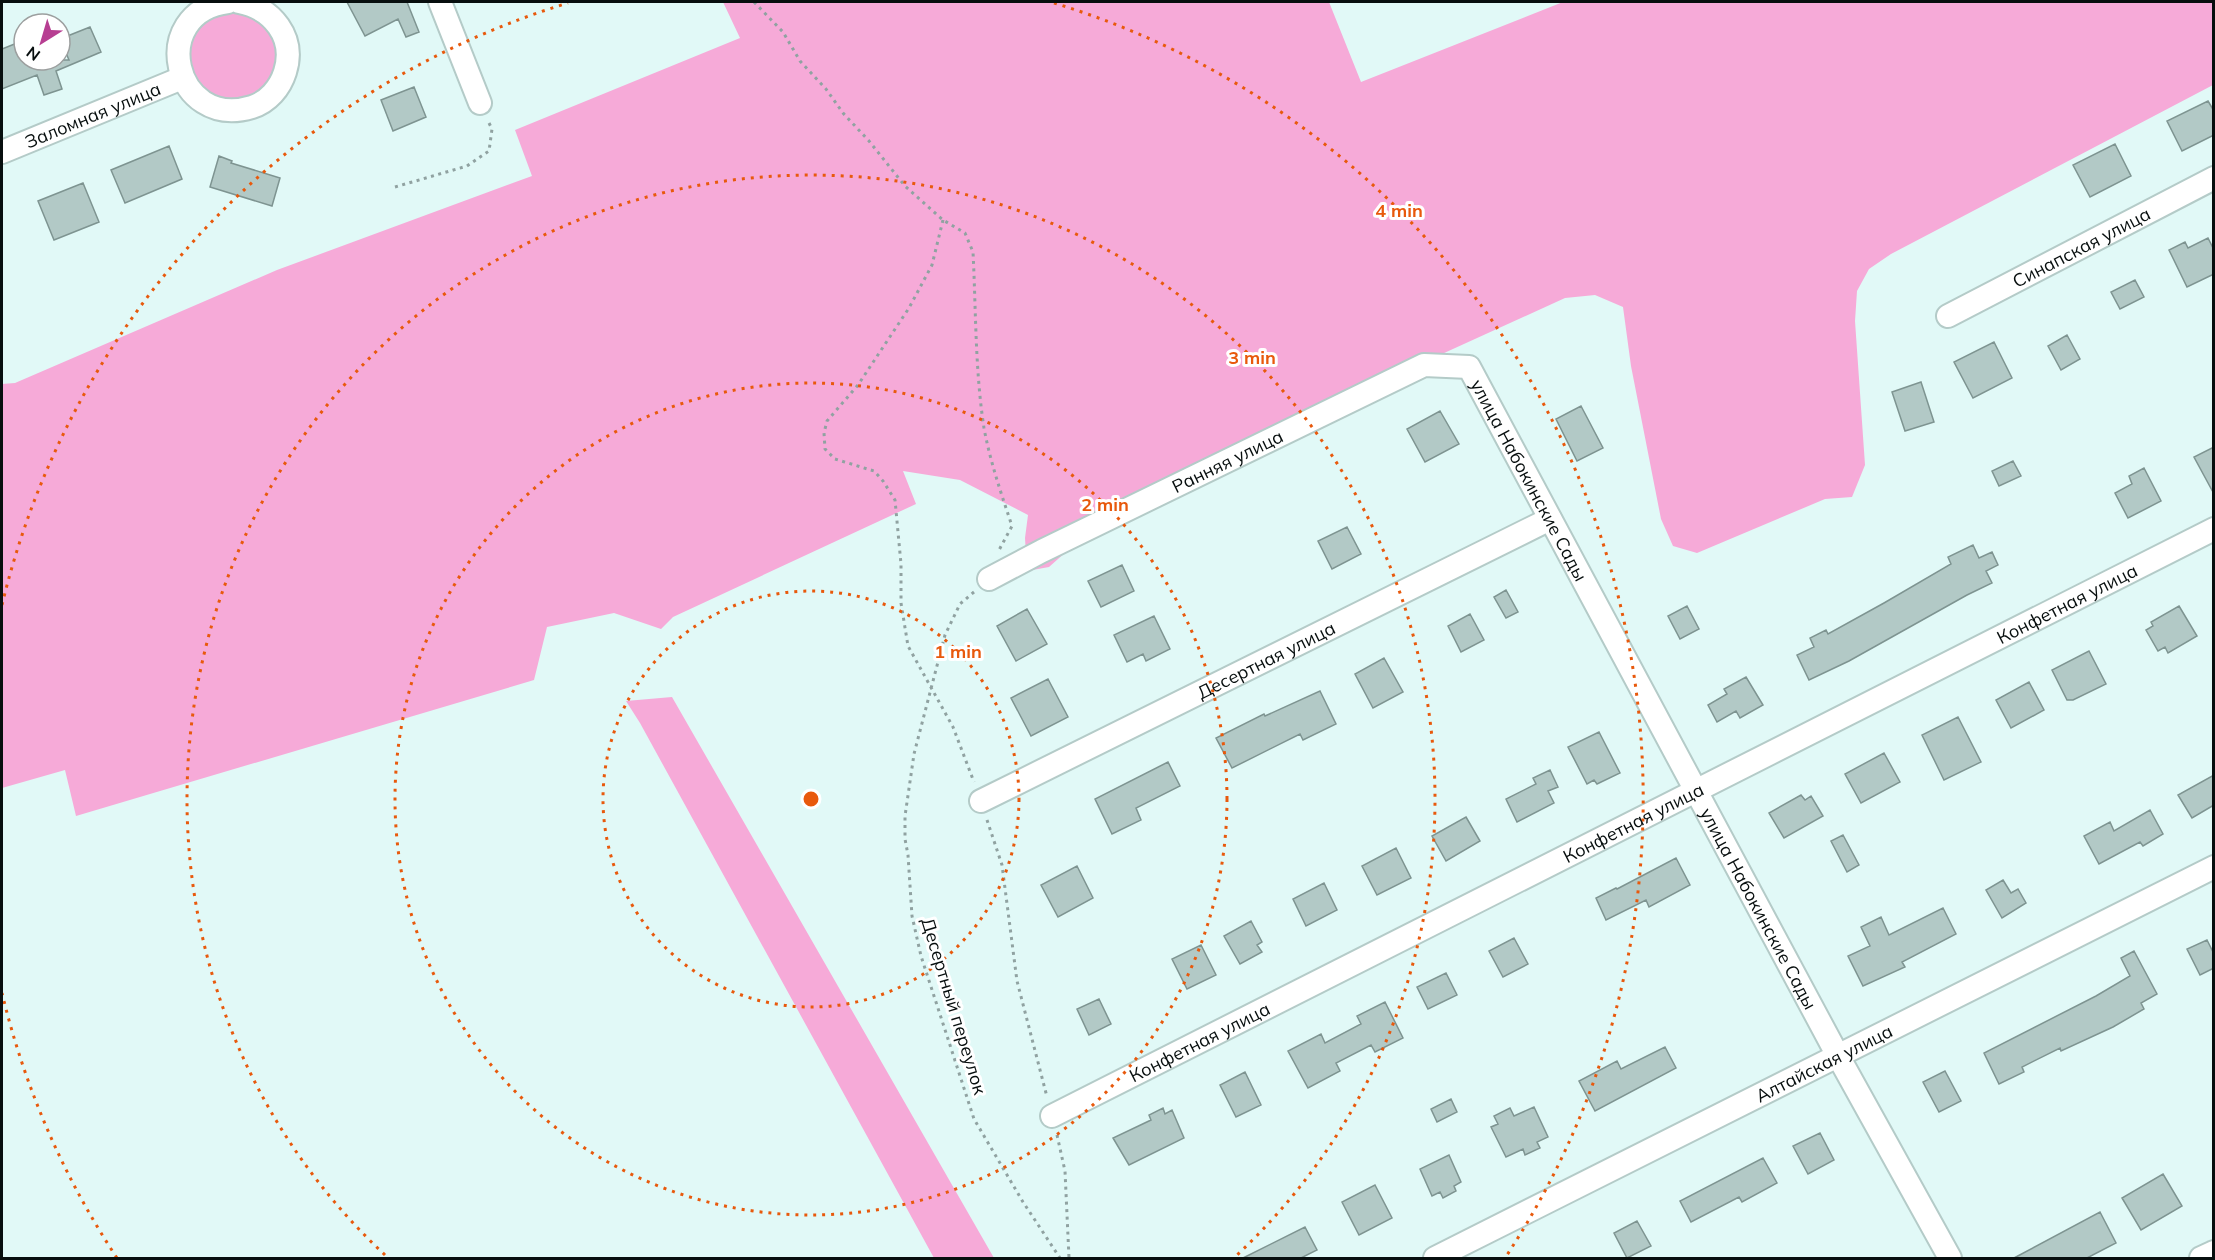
<svg xmlns="http://www.w3.org/2000/svg" width="2215" height="1260" font-family="Mulish,sans-serif">
<style>
.green{fill:#f6aad8}
.building{fill:#b2c9c6;stroke:#7e9491;stroke-width:1.5}
.lines{fill:none;stroke-linecap:round;stroke-linejoin:round}
.minor-casing{stroke:#b4cbc8;stroke-width:26}
.path{stroke:#90a2a1;stroke-width:3;stroke-dasharray:3 4.5;stroke-linecap:butt}
.minor{stroke:#fff;stroke-width:22}
.ring{fill:none;stroke:#e8590c;stroke-width:3;stroke-dasharray:3 6}
.labels{text-anchor:middle;dominant-baseline:central;stroke-width:6;stroke-linejoin:round;paint-order:stroke}
.street-label{font-size:18px;fill:#070e0e;stroke:#fff}
.centre{fill:#e8590c;stroke:#fff;stroke-width:3}
.ring-label{font-size:18px;text-anchor:middle;font-weight:bold;fill:#e8590c;stroke:#fff;stroke-width:6;stroke-linejoin:round;paint-order:stroke}
</style>
<rect width="100%" height="100%" fill="#e1f9f7"/>
<path class="green" d="M723,2H1329L1361,82L1563,2H2213V85L1891,254L1869,269L1857,291L1855,321L1865,465L1852,497L1825,499L1697,553L1673,546L1661,519L1631,366L1623,307L1595,295L1565,298L1128,497L1049,567L1027,571L1025,538L1028,515L960,480L903,471L916,504L673,617L661,629L614,613L547,627L534,680L76,816L65,770L2,788V384L15,383L277,270L532,176L515,130L740,38Z
M241,8L277,35L281,65L265,92L237,104L207,96L188,70L189,38L197,24Z
M672,697L994,1258H934L640,723L626,701Z"/>
<path class="building" d="M347,2H407L419,32L406,37L398,19L365,36Z
M90,27L101,52L56,71L62,89L44,95L37,75L2,89V49L17,43L24,60H69L60,39Z
M414,87L426,117L393,131L381,100Z
M2208,101L2214,111V135L2182,151L2167,121Z
M2115,144L2131,176L2090,197L2073,165Z
M169,146L182,179L125,203L111,170Z
M219,156L232,161L231,163L280,178L272,206L210,187Z
M83,183L99,222L54,240L38,201Z
M2208,238L2214,250V274L2187,287L2169,250L2185,242L2188,248Z
M2135,280L2144,297L2120,309L2111,292Z
M2067,335L2080,359L2061,370L2048,346Z
M1994,342L2012,378L1973,398L1954,362Z
M1921,382L1934,422L1905,431L1892,392Z
M1581,406L1603,448L1577,461L1556,419Z
M1440,411L1459,444L1425,462L1407,429Z
M2214,447V494L2194,457Z
M2013,461L2021,476L1999,486L1992,471Z
M2144,468L2161,501L2128,518L2115,493L2132,484L2129,476Z
M1347,527L1361,554L1332,569L1318,541Z
M1973,545L1979,558L1992,552L1998,565L1986,571L1992,583L1967,595L1849,661L1809,680L1797,655L1814,647L1810,638L1826,630L1828,634L1884,603L1951,564L1948,557Z
M1122,565L1134,591L1101,607L1088,581Z
M1506,590L1518,612L1506,618L1494,597Z
M1687,606L1699,629L1680,639L1668,616Z
M2179,606L2197,636L2168,653L2165,647L2158,651L2146,630L2153,626L2151,622Z
M1027,609L1047,644L1016,661L997,626Z
M1470,614L1484,640L1461,652L1448,626Z
M1154,616L1170,649L1146,661L1143,654L1127,662L1114,635Z
M2089,651L2106,684L2073,700H2067L2052,670Z
M1384,658L1403,692L1373,708L1355,674Z
M1746,677L1763,705L1740,718L1736,711L1717,722L1708,705L1727,694L1724,689Z
M1048,679L1068,717L1031,736L1011,698Z
M2029,682L2044,710L2011,728L1996,700Z
M1320,691L1336,724L1303,740L1300,734L1232,768L1216,738L1264,714L1265,716Z
M1958,717L1981,762L1944,780L1922,735Z
M1599,732L1620,773L1597,784L1594,780L1587,784L1568,747Z
M1884,753L1900,782L1861,803L1845,774Z
M1168,762L1180,786L1136,808L1141,820L1112,834L1095,799Z
M1550,770L1558,787L1548,791L1554,803L1517,822L1506,799L1536,784L1533,778Z
M2214,775V805L2192,818L2178,795Z
M1801,795L1805,800L1811,796L1823,816L1784,838L1769,813Z
M2150,810L2163,834L2143,846L2140,842L2099,864L2084,836L2110,822L2114,831Z
M1466,817L1480,841L1446,861L1432,836Z
M1843,835L1859,865L1847,872L1831,841Z
M1396,848L1411,878L1377,895L1362,866Z
M1676,858L1690,885L1649,907L1646,900L1606,920L1596,898L1616,888L1617,889Z
M1077,866L1093,898L1058,917L1041,885Z
M2003,880L2011,893L2018,889L2026,903L2002,918L1986,890Z
M1324,883L1337,910L1306,926L1293,899Z
M1943,908L1956,934L1902,962L1905,967L1863,986L1848,956L1870,946L1861,927L1881,917L1889,935Z
M1251,921L1262,942L1257,945L1262,952L1240,964L1224,936Z
M1514,938L1528,964L1503,977L1489,951Z
M2207,940L2214,954V968L2200,975L2187,949Z
M1201,945L1216,975L1187,989L1172,959Z
M2134,951L2157,994L2141,1003L2144,1009L2113,1027L2061,1051L2060,1048L2022,1067L2024,1072L1999,1084L1984,1053L2096,996L2130,976L2121,958Z
M1446,973L1457,995L1428,1009L1417,987Z
M1099,999L1111,1024L1089,1035L1077,1009Z
M1385,1002L1403,1038L1375,1052L1371,1045L1336,1063L1340,1071L1308,1088L1288,1051L1321,1034L1325,1043L1361,1024L1357,1016Z
M1665,1047L1676,1068L1595,1111L1579,1081L1617,1061L1621,1069Z
M1945,1071L1961,1101L1939,1112L1923,1082Z
M1245,1072L1261,1105L1236,1117L1220,1085Z
M1451,1099L1457,1112L1437,1122L1431,1109Z
M1534,1107L1548,1137L1537,1142L1540,1148L1525,1155L1523,1149L1506,1157L1491,1127L1498,1124L1494,1116L1510,1108L1514,1116Z
M1163,1108L1165,1114L1172,1110L1184,1138L1129,1165L1113,1138L1151,1120L1149,1115Z
M1820,1133L1834,1160L1808,1174L1793,1146Z
M1449,1155L1461,1182L1454,1186L1456,1191L1443,1198L1440,1192L1432,1196L1420,1169Z
M1763,1158L1777,1183L1742,1202L1739,1197L1691,1222L1680,1201Z
M2163,1174L2182,1206L2141,1230L2122,1198Z
M1375,1185L1392,1218L1359,1235L1342,1202Z
M2100,1212L2116,1243L2087,1258H2014Z
M1637,1221L1651,1246L1627,1258L1614,1233Z
M1305,1227L1317,1250L1301,1258H1243Z"/>
<g class="lines">
<defs>
<g id="minor">
<path d="M228,2C147,12 173,131 252,107C268,102 280,88 285,72C296,37 272,8 239,2"/>
<path d="M440,2L480,103"/>
<path id="s1" d="M2,152L182,78"/>
<path id="s2" d="M1948,316L2214,178"/>
<path id="s3" d="M989,579L1042,551L1424,365L1469,367L1838,1056L1950,1258"/>
<path id="s4" d="M981,801L1550,519"/>
<path id="s5" d="M1052,1116L2214,529"/>
<path id="s6" d="M1435,1258L2214,867"/>
<path d="M2201,1258L2214,1252"/>
</g>
</defs>
<use href="#minor" class="minor-casing"/>
<path class="path" d="M754,2L783,32L800,61L826,89L843,113L869,141L905,186L943,220L965,233L973,252C976,310 975,370 984,428C990,461 1001,493 1012,526L998,552
M395,187L467,166L489,151L492,129L488,121
M943,220L932,265L909,308L858,385L827,421L824,433L825,449L835,459L874,471L883,481L895,500L901,564V603L908,646L953,727L974,782
M974,592L960,604L945,635L914,754L905,816V839L908,855L912,916L921,956L974,1119L1023,1202L1060,1258
M987,820L1002,865L1017,981L1047,1097
M1057,1135L1065,1171L1069,1258"/>
<use href="#minor" class="minor"/>
</g>
<g class="ring">
<circle cx="811" cy="799" r="208"/>
<circle cx="811" cy="799" r="416"/>
<path d="M385 1255A624 624 0 1 1 1237 1255"/>
<path d="M117 1258A832 832 0 0 1 2 993M2 605A832 832 0 0 1 568 3M1054 3A832 832 0 0 1 1505 1258"/>
</g>
<g class="labels">
<g class="street-label">
<text stroke="none"><textPath href="#s1" startOffset="98">Заломная улица</textPath></text>
<text stroke="none"><textPath href="#s2" startOffset="150">Синапская улица</textPath></text>
<text stroke="none"><textPath href="#s3" startOffset="266">Ранняя улица</textPath></text>
<text stroke="none"><textPath href="#s3" startOffset="658">улица Набокинские Сады</textPath></text>
<text stroke="none"><textPath href="#s5" startOffset="1137">Конфетная улица</textPath></text>
<text stroke="none"><textPath href="#s4" startOffset="318">Десертная улица</textPath></text>
<text stroke="none"><textPath href="#s5" startOffset="651">Конфетная улица</textPath></text>
<text stroke="none"><textPath href="#s3" startOffset="1144">улица Набокинские Сады</textPath></text>
<text transform="translate(954 1006) rotate(73)">Десертный переулок</text>
<text stroke="none"><textPath href="#s5" startOffset="165">Конфетная улица</textPath></text>
<text stroke="none"><textPath href="#s6" startOffset="435">Алтайская улица</textPath></text>
</g>
</g>
<circle cx="811" cy="799" r="9" class="centre"/>
<g class="ring-label">
<text x="1399" y="217">4 min</text>
<text x="1252" y="364">3 min</text>
<text x="1105" y="511">2 min</text>
<text x="958" y="658">1 min</text>
</g>
<rect width="2215" height="1260" fill="none" stroke="#070e0e" stroke-width="6"/>
<g transform="translate(42 42) rotate(217)"><circle r="28" fill="#ffffff" stroke="#9c9f9f" stroke-width="1.5"/>
<path d="M0-4.5L10 22L0 15L-10 22Z" fill="#b73e92"/>
<text y="-9" font-size="16" font-weight="bold" text-anchor="middle" fill="#070e0e">N</text>
</g>
</svg>
